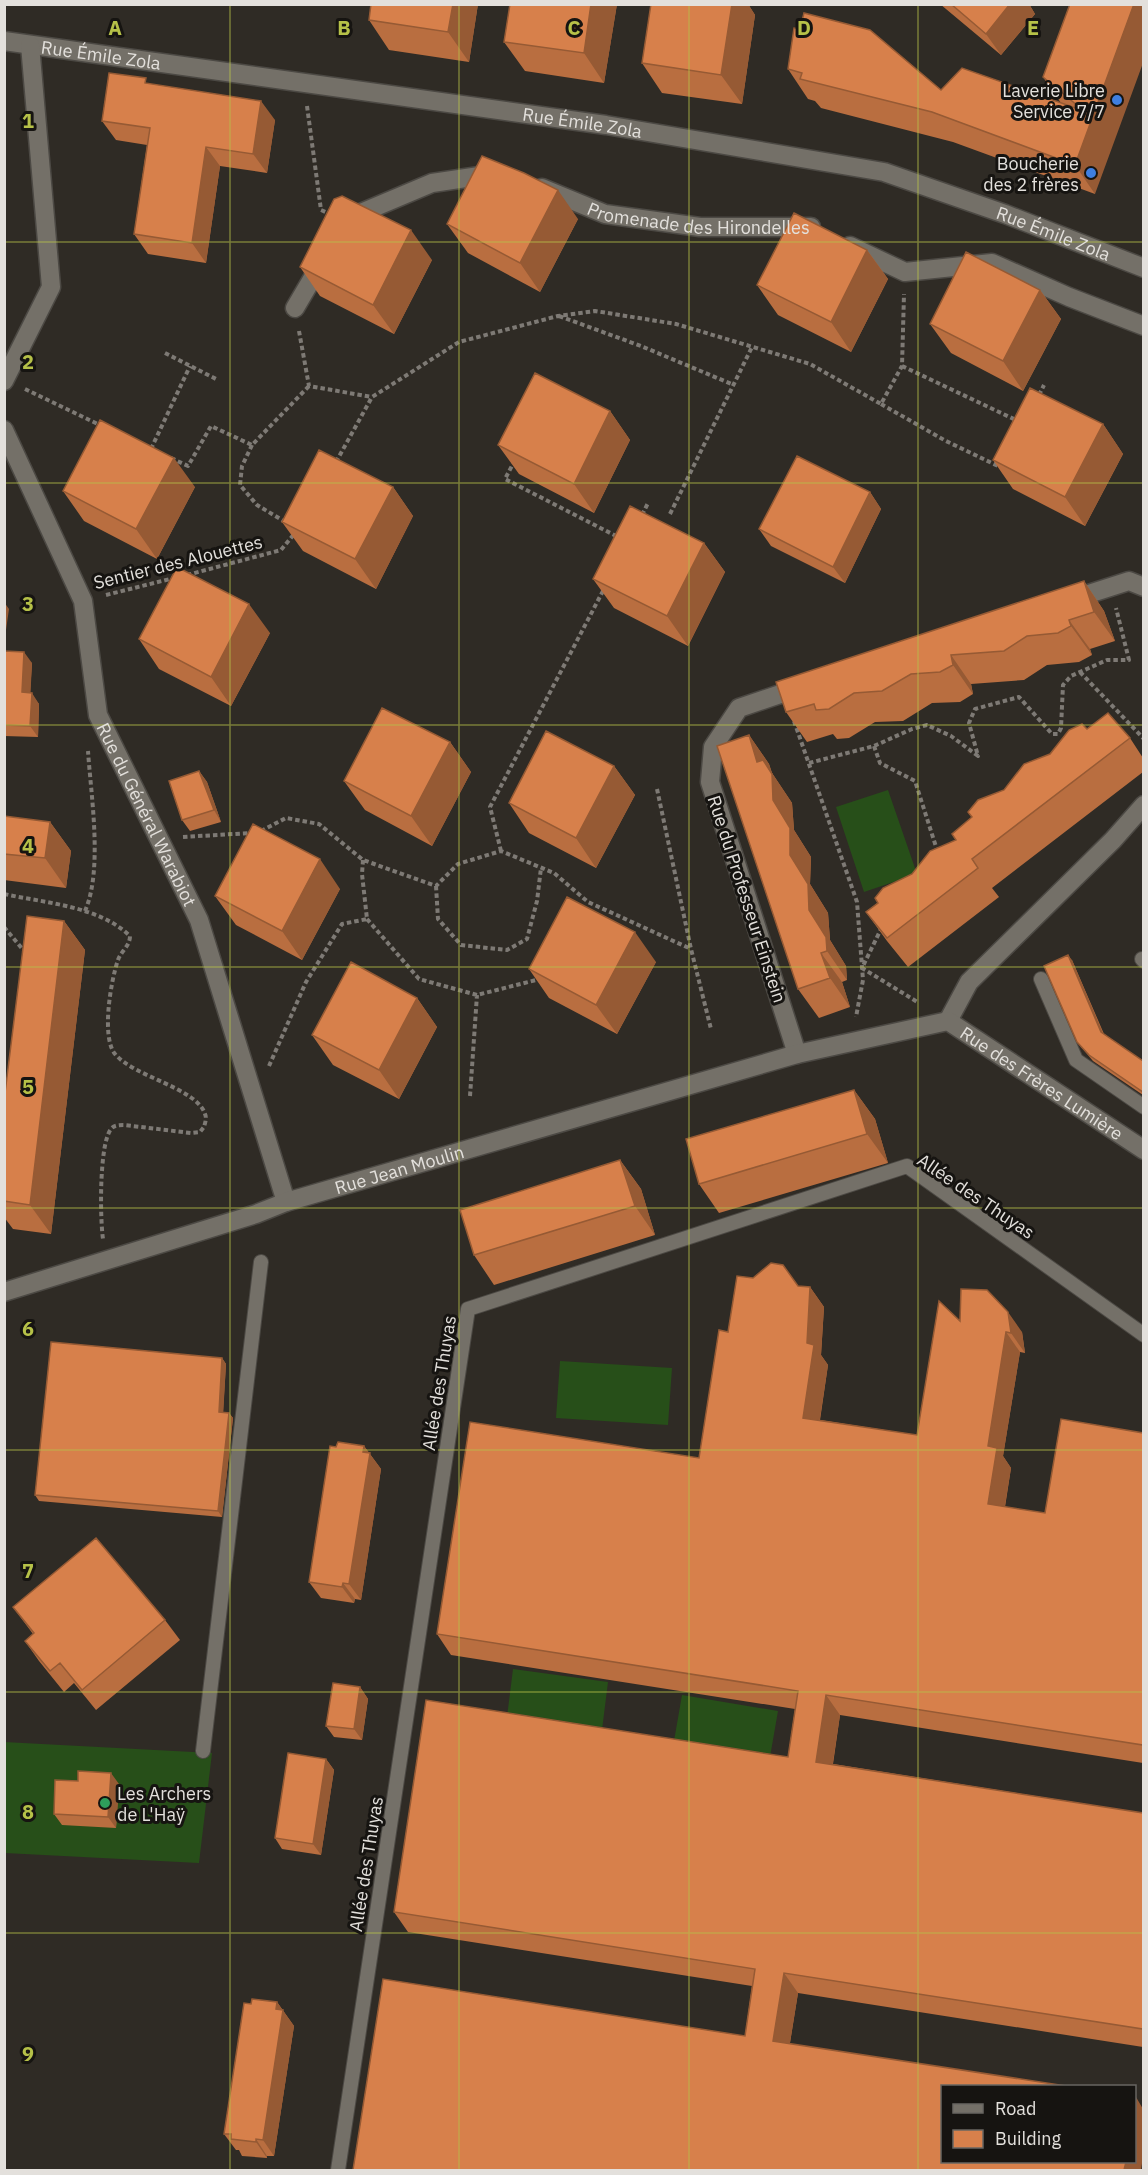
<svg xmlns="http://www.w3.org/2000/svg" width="1148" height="2175" font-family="'IBM Plex Sans',sans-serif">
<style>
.grass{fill:#274f19}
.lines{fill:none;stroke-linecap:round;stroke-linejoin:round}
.lane-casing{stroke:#4c4944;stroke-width:16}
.street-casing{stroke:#4c4944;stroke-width:21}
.path{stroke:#7e7a75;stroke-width:4;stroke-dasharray:4.5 3;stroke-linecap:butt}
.lane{stroke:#747068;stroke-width:14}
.street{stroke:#747068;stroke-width:18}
.wall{fill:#b96e40}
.shaded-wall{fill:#965a34}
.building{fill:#d7804b;stroke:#965a34;stroke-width:1.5}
.grid{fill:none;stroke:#b6c148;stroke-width:1.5;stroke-opacity:0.55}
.shop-dot{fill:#3f7fe0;stroke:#161411;stroke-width:2}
.leisure-dot{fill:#2e9e5b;stroke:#161411;stroke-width:2}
.labels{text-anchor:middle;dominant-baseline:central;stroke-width:6;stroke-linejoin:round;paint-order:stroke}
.street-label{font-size:18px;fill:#e3e0dc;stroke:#161411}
.poi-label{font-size:18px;fill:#e3e0dc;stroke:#161411;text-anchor:end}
.grid-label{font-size:20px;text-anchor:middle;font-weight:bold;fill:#b6c148;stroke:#161411;stroke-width:6;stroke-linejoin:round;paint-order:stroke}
</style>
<rect width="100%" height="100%" fill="#2f2b25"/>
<path class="grass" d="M888,790L917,874L864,892L836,807Z
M560,1361L672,1368L668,1425L556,1418Z
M513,1669L608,1682L602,1730L507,1717Z
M682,1695L778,1711L770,1757L674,1741Z
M4,1742L212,1753L199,1863L5,1853Z"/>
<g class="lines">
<defs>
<path id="lane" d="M1142,959L1144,961
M1041,979L1076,1060L1144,1107
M203,1751L261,1262
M338,2170L468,1309L907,1166L1144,1335"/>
<g id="street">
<path id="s1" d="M4,41L606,125L884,172L1005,214L1144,268"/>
<path id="s2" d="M542,188L605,214L700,227H811"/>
<path d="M349,218L432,183L493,174"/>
<path d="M850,246L905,272L992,263L1069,297L1144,326"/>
<path d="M295,308L322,262"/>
<path d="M4,381L51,287L30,45"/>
<path id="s3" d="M4,430L83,601L98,715L199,920L286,1202"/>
<path d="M1070,600L1129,581L1144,587"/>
<path d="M948,1021L969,982L1113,840L1144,805"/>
<path d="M797,1054L710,782L713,747L739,708L804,686"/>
<path id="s4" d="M4,1292L256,1214L286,1202L797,1054L948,1021L1144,1150"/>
</g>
</defs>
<use href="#lane" class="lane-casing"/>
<use href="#street" class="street-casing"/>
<path class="path" d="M307,106L321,210L328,213
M559,316L641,346L734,385
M299,331L309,386L372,397
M165,353L218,380
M902,366L1018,421
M25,389L102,426
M1039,395L1044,385
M881,404L946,441L1000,467
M252,445L242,466L240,485L257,505L287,523
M151,449L190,366
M171,458L188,466L211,426L252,445L309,386
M515,460L505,479L618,537
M336,462L372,397L459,342L558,316L595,311L676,324L810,364L881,404L902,366L904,294
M670,514L752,347
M642,515L648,503
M187,575L281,550L295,533
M106,595L174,578
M1080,672L1144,739
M794,721L857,902L863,980L856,1017
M874,746L880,763L915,781L938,853
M809,763L874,746L912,729L927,725L951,736L978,756L969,723L975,709L1019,697L1052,734H1058L1061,728L1063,685L1071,676L1107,660H1129L1116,608
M657,789L691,949L711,1029
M261,831L286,818L319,824L363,860L436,886L458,864L501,851L554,873L588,902L691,949
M183,837L251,833
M501,851L490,807L604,589
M363,860L362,874L367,919
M436,886L438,919L461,945L507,950L527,939L537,901L541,868
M4,894C45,903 99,906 130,936C130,946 121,951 118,960C111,980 101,1037 115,1054C134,1077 197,1088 205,1114C207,1118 205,1123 204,1127L200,1132L191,1133L124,1125C119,1125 114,1125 111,1129C99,1144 100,1219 103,1239
M85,911C103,870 91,796 88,751
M367,919L419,979L477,995L540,979
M4,927L25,952
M882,927L862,968L919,1003
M269,1066L306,982L342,924L367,919
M470,1096L477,995"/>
<use href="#lane" class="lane"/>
<use href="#street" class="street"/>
</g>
<path class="wall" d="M478,4L469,62L389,50L369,20Z
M617,4L604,83L525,71L504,42Z
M651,4H748L755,15L742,104L662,93L642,63Z
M940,4H1029L1035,14L1001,55Z
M1070,4L1095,194L953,142L821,108L815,101L808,99L788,69L941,90L1061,103L1043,77Z
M150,84L275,120L267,173L220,166L206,263L148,254L134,234L147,145L116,140L102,121Z
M578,219L540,292L468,253L447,224Z
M867,250L888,279L851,352L778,315L757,285Z
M432,260L394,334L320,296L300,267Z
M1040,290L1061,319L1023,391L951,353L930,324Z
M610,411L630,440L594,513L519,474L498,445Z
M1103,424L1123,454L1085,526L1013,489L993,460Z
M195,487L157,559L84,521L63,491Z
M393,487L413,516L376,589L303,551L282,522Z
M870,492L881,509L845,583L771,546L759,529Z
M704,543L725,572L688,646L614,608L593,579Z
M1084,581L1104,611L1115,641L1090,649L1092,655L1079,662L1047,665L1024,680L971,684L973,694L960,702L932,703L903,721L875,722L849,738L837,739L833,734L807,742L786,712Z
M270,633L231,706L159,669L139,639Z
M4,651L32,663L30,693L39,704L38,737L4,736Z
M1087,729L1130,738L1143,758V772L992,888L999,897L908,967L887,941L866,912L956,840L972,818L968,812L1004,790L1050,754Z
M749,735L769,764L772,773L792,803L794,830L811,857L810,884L828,913L830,940L846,966L847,980L842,982L850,1007L819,1018L798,989Z
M450,742L471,772L432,846L365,810L344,781Z
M614,766L635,795L596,868L529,833L509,803Z
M199,771L207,782L221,822L190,831L182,820Z
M4,816L50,822L71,851L66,888L4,880Z
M340,889L302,960L236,925L215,896Z
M64,921L85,950L51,1234L13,1229L4,1217V1101Z
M1072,960L1104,1034L1143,1061V1095L1093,1061L1077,1042Z
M656,962L617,1034L549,998L529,969Z
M417,998L437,1027L399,1099L333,1065L312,1035Z
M854,1090L875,1119L888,1163L719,1213L699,1184Z
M620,1160L641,1189L655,1235L494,1285L474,1255Z
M798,1286L810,1287L824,1307L821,1355L828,1365L820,1420L917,1435L960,1321L1022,1332L1025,1353L1020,1352L1003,1456L1011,1468L1005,1507L1045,1513L1143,1433V1763L840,1715L833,1764L1143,1813V2047L798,1993L790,2043L745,2036L752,1986L408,1932L394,1912L788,1757L795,1709L451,1655L437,1634L699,1458L728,1332Z
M222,1358L226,1364L223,1412L229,1413L233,1418L222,1517L39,1501L35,1495Z
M364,1446L381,1469L361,1600L355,1599L354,1603L321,1598L309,1582L336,1447Z
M13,1607L165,1620L180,1640L96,1710L74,1683L64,1692L39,1661L25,1641L33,1634Z
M360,1687L368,1699L362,1740L334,1737L326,1726Z
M326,1759L334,1770L321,1855L282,1849L275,1838Z
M119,1784L116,1828L62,1825L54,1814Z
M277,2002L294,2026L274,2156H267V2158L242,2156L239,2150H236L224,2134L251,2004Z"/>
<path class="shaded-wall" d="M453,4H478L469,62L448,32Z
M591,4H617L604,83L584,53Z
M732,4H748L755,15L742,104L721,75Z
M1010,4H1029L1035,14L1001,55L986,34Z
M1134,4H1143V63L1095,194L1075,165Z
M261,101L275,120L267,173L253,154Z
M206,147L220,166L206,263L192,243Z
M558,190L578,219L540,292L520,263Z
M411,230L432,260L394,334L373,305Z
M867,250L888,279L851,352L831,322Z
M1040,290L1061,319L1023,391L1003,361Z
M610,411L630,440L594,513L574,484Z
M1103,424L1123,454L1085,526L1065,497Z
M174,458L195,487L157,559L136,529Z
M393,487L413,516L376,589L355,559Z
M870,492L881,509L845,583L833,567Z
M704,543L725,572L688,646L667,616Z
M1084,581L1104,611L1115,641L1094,612Z
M4,602L9,609L4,644Z
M249,604L270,633L231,706L211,677Z
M1069,620L1090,649L1092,655L1071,626Z
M24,652L32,663L30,703L22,692Z
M951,655L971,684L973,694L953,665Z
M32,693L39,704L38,737L30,726Z
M749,735L769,764L772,773L792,803L794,830L811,857L810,884L828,913L830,940L846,966L847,980L827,951L809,910L790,855L773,800L757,762Z
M450,742L471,772L432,846L411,816Z
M614,766L635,795L596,868L576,838Z
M199,771L207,782L221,822L214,810Z
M50,822L71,851L66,888L45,858Z
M320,859L340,889L302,960L282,931Z
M64,921L85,950L51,1234L30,1205Z
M635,932L656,962L617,1034L596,1005Z
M821,953L842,982L850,1007L830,978Z
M1068,955L1072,960L1105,1038L1101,1032Z
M417,998L437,1027L399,1099L379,1070Z
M854,1090L875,1119L888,1163L867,1134Z
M620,1160L641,1189L655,1235L635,1206Z
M810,1287L824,1307L821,1355L828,1365L817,1438L803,1418Z
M1008,1312L1022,1332L1025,1353L1011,1333Z
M1006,1332L1020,1352L1003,1456L1011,1468L1002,1524L988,1504V1446Z
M222,1358L226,1364L223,1417L219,1412Z
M229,1413L233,1418L222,1517L218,1511Z
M364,1446L381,1469L361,1600L349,1584Z
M343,1583L355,1599L354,1603L342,1587Z
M360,1687L368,1699L362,1740L354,1729Z
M826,1695L840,1715L830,1782L816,1762Z
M326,1759L334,1770L321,1855L313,1844Z
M111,1773L119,1784L116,1828L108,1817Z
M784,1973L798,1993L787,2061L773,2041Z
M277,2002L294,2026L274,2156L263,2140Z
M1136,2097L1143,2109V2157L1141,2170H1124L1126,2162H1134V2104Z
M256,2139L267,2156V2158L256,2142Z"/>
<path class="building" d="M371,4H453L448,32L369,20Z
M510,4H591L584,53L504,42Z
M651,4H732L721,75L642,63Z
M951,4H1010L986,34Z
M1070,4H1134L1075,165L932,112L800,79L802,73L788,69L794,28L800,29L804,13L870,30L941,90L962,68L1084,111L1043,77Z
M109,73L146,78L145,83L261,101L253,154L206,147L192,243L134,234L150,128L102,121Z
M482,156L524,173L558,190L520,263L447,224Z
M342,196L411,230L373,305L300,267L334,199Z
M794,213L867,250L831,322L757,285Z
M966,252L1040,290L1003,361L930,324Z
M535,373L610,411L574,484L498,445Z
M1030,388L1103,424L1065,497L993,460Z
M100,420L174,458L136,529L63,491Z
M319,450L393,487L355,559L282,522Z
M797,456L870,492L833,567L759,529Z
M630,506L704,543L667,616L593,579Z
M177,567L249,604L211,677L139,639Z
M1084,581L1094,612L1069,620L1071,626L1058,633L1027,636L1004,651L951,655L953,665L940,672L911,674L882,691L854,693L829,709L816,710L814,704L786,712L776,682Z
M4,651L24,652L22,692L32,693L30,726L4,725Z
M382,708L450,742L411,816L344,781Z
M1108,713L1130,738L972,859L978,868L887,938L866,912L878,903L875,898L883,888L912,874L930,851L956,840L952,834L972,817L968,812L978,800L1004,790L1024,764L1050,754L1069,730L1082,724L1087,729Z
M546,731L614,766L576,838L509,803Z
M749,735L757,762L763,760L772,774L773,800L790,828V855L808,884L809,910L826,937L827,951L821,953L830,978L798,989L717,746Z
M199,771L214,810L182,820L169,781Z
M4,816L50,822L45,858L4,854Z
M253,824L320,859L282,931L215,896Z
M567,897L635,932L596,1005L529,969Z
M27,916L64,921L30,1205L4,1201V1101Z
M1068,955L1101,1032L1143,1061V1092L1089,1055L1077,1042L1044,966Z
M351,962L417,998L379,1070L312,1035Z
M854,1090L867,1134L699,1184L686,1139Z
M620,1160L635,1206L474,1255L460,1210Z
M771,1263L783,1265L798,1286L810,1287L807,1343L814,1345L803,1418L917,1435L939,1301L960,1321L961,1289L987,1290L1008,1312L1011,1333L1006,1332L988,1446L997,1448L988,1504L1045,1513L1061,1419L1143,1433V1745L826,1695L816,1762L1143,1813V2029L784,1973L773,2041L1066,2086H942V2162H1126L1124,2170H353L383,1979L745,2036L755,1969L394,1912L426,1700L788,1757L798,1691L437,1634L470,1422L699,1458L719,1330L728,1332L737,1276L753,1278Z
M51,1342L222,1358L219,1412L229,1413L218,1511L35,1495Z
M338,1442L364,1446L363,1452L370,1453L349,1584L343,1583L342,1587L309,1582L330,1446L336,1447Z
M96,1538L165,1620L82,1690L60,1663L50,1671L25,1641L34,1633L13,1607Z
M333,1683L360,1687L354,1729L326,1726Z
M288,1753L326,1759L313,1844L275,1838Z
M78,1771L111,1773L108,1817L54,1814L55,1780L78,1781Z
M252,1999L277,2002L276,2009L283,2010L263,2140L256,2139V2142L231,2139V2134H224L244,2003L251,2004Z"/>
<path class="grid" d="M230,4V2170M459,4V2170M689,4V2170M918,4V2170M4,242H1144M4,483H1144M4,725H1144M4,967H1144M4,1208H1144M4,1450H1144M4,1692H1144M4,1933H1144"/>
<g class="shop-dot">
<circle cx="1117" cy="100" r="6"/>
<circle cx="1091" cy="173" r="6"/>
</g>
<circle class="leisure-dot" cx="105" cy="1803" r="6"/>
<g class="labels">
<g class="street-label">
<text stroke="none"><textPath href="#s1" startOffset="98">Rue Émile Zola</textPath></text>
<text stroke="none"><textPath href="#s1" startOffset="584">Rue Émile Zola</textPath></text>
<text stroke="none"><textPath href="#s2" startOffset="162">Promenade des Hirondelles</textPath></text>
<text stroke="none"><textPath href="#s1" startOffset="1070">Rue Émile Zola</textPath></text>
<text transform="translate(178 562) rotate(-14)">Sentier des Alouettes</text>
<text stroke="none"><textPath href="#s3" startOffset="414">Rue du Général Warabiot</textPath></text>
<text transform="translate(747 899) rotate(72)">Rue du Professeur Einstein</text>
<text stroke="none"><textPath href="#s4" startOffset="1095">Rue des Frères Lumière</textPath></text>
<text stroke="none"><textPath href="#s4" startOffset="414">Rue Jean Moulin</textPath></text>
<text transform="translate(976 1196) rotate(34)">Allée des Thuyas</text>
<text transform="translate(439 1383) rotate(-81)">Allée des Thuyas</text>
<text transform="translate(366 1864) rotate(-81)">Allée des Thuyas</text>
</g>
<g class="poi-label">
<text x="1105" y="90">Laverie Libre<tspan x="1105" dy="21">Service 7/7</tspan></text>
<text x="1079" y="163">Boucherie<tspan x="1079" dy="21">des 2 frères</tspan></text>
<text x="117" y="1793" text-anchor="start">Les Archers<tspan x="117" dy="21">de L'Haÿ</tspan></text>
</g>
</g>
<g class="grid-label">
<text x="115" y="35">A</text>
<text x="344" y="35">B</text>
<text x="574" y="35">C</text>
<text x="804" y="35">D</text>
<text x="1033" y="35">E</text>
<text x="28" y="128">1</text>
<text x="28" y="369">2</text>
<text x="28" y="611">3</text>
<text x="28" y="853">4</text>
<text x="28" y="1094">5</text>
<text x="28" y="1336">6</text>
<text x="28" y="1578">7</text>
<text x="28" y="1819">8</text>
<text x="28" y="2061">9</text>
</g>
<rect width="1148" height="2175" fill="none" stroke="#e3e0dc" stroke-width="12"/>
<rect x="941" y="2085" width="195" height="78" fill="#161411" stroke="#686662" stroke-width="1.5"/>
<rect x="953" y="2104" width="30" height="9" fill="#747068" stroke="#686662" stroke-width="1.5"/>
<text x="995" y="2115" font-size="18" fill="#e3e0dc">Road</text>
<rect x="953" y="2130" width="30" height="18" fill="#d7804b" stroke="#686662" stroke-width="1.5"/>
<text x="995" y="2145" font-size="18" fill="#e3e0dc">Building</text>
</svg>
